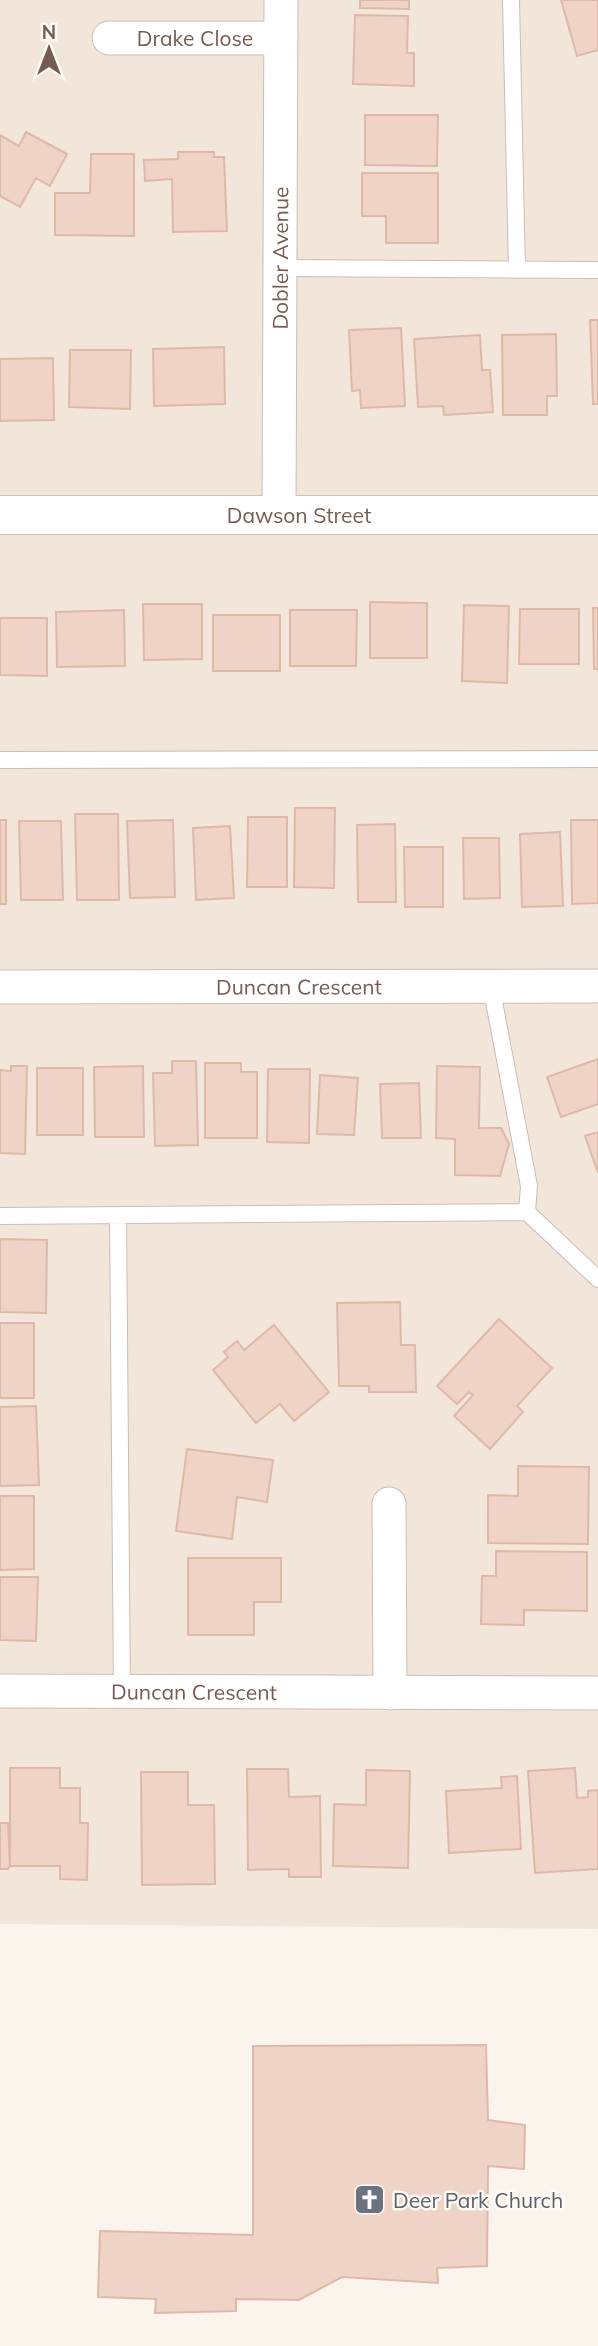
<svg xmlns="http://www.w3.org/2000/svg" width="598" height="2346" font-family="Mulish,sans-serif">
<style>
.residential{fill:#f2e6db}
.building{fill:#eed3c6;stroke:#dfb9a8;stroke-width:2}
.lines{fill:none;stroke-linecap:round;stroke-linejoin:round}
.lane-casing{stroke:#cdbcb2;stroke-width:18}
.street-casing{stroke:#cdbcb2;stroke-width:35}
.secondary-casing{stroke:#d2beb2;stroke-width:40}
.lane{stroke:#fff;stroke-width:16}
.street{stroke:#fff;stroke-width:33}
.secondary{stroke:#fff;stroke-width:38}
.labels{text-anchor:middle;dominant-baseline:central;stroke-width:5;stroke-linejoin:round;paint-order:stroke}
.street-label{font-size:21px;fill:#755b50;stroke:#fef9f2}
.worship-label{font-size:21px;fill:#5b616d;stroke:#fef9f2;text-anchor:start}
</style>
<rect width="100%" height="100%" fill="#fbf4ec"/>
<path class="residential" d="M0,0H598V1929L0,1924Z"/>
<path class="building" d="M360,0H409V9L360,8Z
M561,0H598V50L577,56Z
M355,15L408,16L407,53H414V86L353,84Z
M365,115H438L437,166L365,165Z
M26,132L67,154L50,186L36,178L20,207L0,196V135L19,146Z
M178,152H214V157H224L227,231L173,232L172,179L145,181L144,160L178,159Z
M91,154H134V236L55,235V193H90Z
M362,173H438V243H386V216H362Z
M590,320H598V404H593Z
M401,328L405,406L361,408L360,390L352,391L349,330Z
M556,334L557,396H547V415H503L502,335Z
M480,335L482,370H490L493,412L444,415L443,406L418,407L414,339Z
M224,347L225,404L154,406L153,349Z
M70,350H131L130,409L69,407Z
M53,358L54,420L0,421V359Z
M370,602L427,603V658H370Z
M143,604H202V659L144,660Z
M464,605L509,606L507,683L462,681Z
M593,608H598V669H594Z
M520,609H579V664H519Z
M124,610L125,666L57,667L56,612Z
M290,610H357L356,666H290Z
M213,615H280V671H213Z
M0,618H47V676L0,675Z
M295,808H335L334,888L294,887Z
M75,814H118L119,900H77Z
M248,817H287V887H247Z
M0,820H6V904H0Z
M173,820L175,897L130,898L127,821Z
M571,820H598V903L572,904Z
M19,821H61L63,900H21Z
M395,824L396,902H358L357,825Z
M230,826L234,898L196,900L193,828Z
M560,832L563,906L522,907L520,834Z
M463,838H499L500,898L464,899Z
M404,847H443V907H405Z
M598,1059V1104L561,1117L547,1077Z
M172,1061H196L198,1145L155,1146L153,1073H172Z
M205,1063H241V1072H257V1138H205Z
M11,1066H27L25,1154L0,1153V1070L11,1071Z
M143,1066L144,1137H95L94,1067Z
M437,1066L480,1067L479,1128H501L509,1144L500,1176L455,1175V1139L436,1138Z
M37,1068H83V1135H37Z
M268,1069H310L309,1143L267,1142Z
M320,1075L358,1078L354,1135L317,1134Z
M419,1083L421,1138H382L380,1084Z
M598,1132V1173L585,1136Z
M0,1239L47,1240L46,1313L0,1312Z
M400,1302L401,1345H415L416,1392H369V1386H339L337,1303Z
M499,1319L552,1368L517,1406L523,1412L490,1449L454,1416L473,1395L469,1392L457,1404L437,1386Z
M0,1323H34V1398H0Z
M274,1325L329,1392L294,1421L280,1404L256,1423L213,1370L228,1357L224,1352L237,1341L244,1350Z
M36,1406L39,1485L0,1486V1407Z
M187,1449L273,1460L267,1502L237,1497L232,1539L176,1531Z
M518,1466L589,1467L588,1544L488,1543V1495L518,1496Z
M0,1496H34V1569L0,1570Z
M496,1551L587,1552V1611L524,1610V1625L481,1624L482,1576H496Z
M188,1558H281V1602H254V1635H188Z
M0,1577H38L36,1641L0,1640Z
M10,1768H60V1788H80V1823H88L87,1880L60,1879V1866H10Z
M575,1768L577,1798L588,1797V1791L598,1790V1869L535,1873L528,1771Z
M247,1769H288L289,1797L320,1796L321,1877H289V1869L248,1870Z
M366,1770L410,1771L408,1868L333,1866L334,1804L366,1805Z
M141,1772H188V1805H214L215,1884L142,1885Z
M517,1776L521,1849L449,1853L446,1791L502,1788L501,1777Z
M0,1823H8L10,1866L8,1869H0Z
M486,2045L488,2120L525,2125L524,2169L488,2166L487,2266L437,2268L438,2283L342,2277L299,2300L236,2299V2311L155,2313L156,2299L98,2297L100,2231L253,2235V2046Z"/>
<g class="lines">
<defs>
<path id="lane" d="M511,0L517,270
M280,268L598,270
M0,760L598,759
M491,986L529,1186L527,1212
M0,1216L527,1212L598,1279
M118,1217L122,1692"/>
<g id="street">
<path id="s1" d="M109,38H281"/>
<path id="s2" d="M279,515L281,0"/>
<path id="s3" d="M0,987L598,986"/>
<path d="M389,1504L390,1693"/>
<path id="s4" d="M0,1691L598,1693"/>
</g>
<g id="secondary">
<path id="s5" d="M0,515H598"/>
</g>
</defs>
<use href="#lane" class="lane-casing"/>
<use href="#street" class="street-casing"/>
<use href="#secondary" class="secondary-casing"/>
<use href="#lane" class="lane"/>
<use href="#street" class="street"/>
<use href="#secondary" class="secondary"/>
</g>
<defs>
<symbol id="church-square" viewBox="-11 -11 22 22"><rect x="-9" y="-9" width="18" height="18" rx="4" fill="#6b7280" stroke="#fef9f2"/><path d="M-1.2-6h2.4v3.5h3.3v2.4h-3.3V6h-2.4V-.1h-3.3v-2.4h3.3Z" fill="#fff"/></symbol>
</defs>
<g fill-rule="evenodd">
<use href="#church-square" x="352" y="2182" width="35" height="35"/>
</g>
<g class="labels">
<g class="street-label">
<text stroke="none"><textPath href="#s1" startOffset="86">Drake Close</textPath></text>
<text stroke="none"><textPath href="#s2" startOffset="257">Dobler Avenue</textPath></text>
<text stroke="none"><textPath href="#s5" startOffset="299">Dawson Street</textPath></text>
<text stroke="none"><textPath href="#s3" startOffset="299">Duncan Crescent</textPath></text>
<text stroke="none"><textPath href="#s4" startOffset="194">Duncan Crescent</textPath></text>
</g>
<g class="worship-label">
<text x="393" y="2200">Deer Park Church</text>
</g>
</g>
<g transform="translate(49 49)" stroke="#fef9f2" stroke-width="5" paint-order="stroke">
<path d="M0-5L12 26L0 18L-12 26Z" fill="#755b50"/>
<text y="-10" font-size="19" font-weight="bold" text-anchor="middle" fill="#755b50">N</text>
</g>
</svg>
